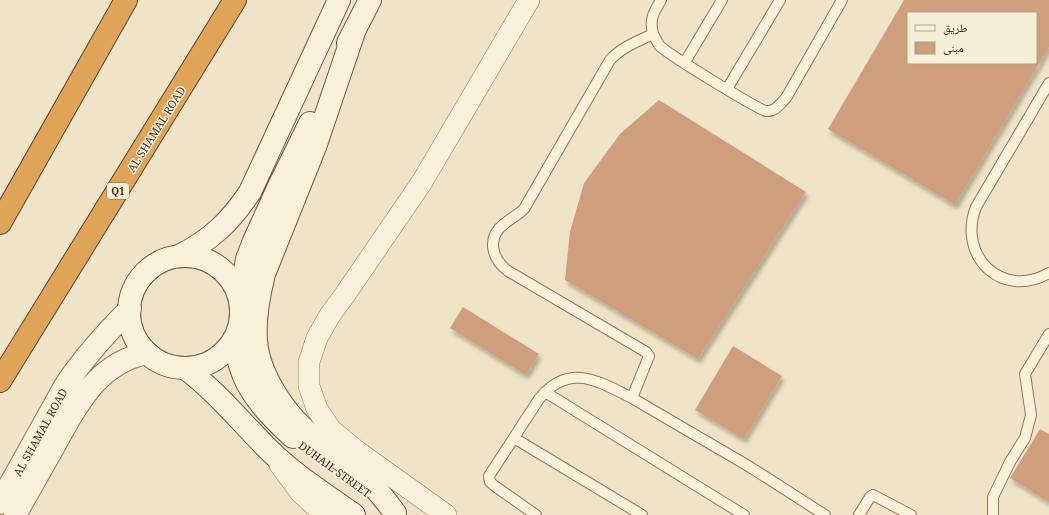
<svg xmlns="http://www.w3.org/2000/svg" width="1049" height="515" font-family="'Noto Serif','Noto Naskh Arabic',serif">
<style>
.building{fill:#cf9f7d;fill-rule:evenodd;filter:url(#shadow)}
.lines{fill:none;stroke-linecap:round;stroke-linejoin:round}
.service-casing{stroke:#8d765c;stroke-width:12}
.minor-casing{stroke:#8d765c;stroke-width:22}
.tertiary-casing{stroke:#8d765c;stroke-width:24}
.secondary-casing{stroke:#6f573f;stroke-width:24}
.motorway-casing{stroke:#5b4430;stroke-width:24}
.service{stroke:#faf1dc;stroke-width:10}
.minor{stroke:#faf1dc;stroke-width:21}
.tertiary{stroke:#faf1dc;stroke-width:22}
.secondary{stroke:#faf1dc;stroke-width:22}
.motorway{stroke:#e0a458;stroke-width:22}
.labels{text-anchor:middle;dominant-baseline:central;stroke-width:3;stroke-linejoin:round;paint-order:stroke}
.shield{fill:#f7eed8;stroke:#756857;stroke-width:1}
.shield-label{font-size:10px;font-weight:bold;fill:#3d2e20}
.street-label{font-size:11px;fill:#3d2e20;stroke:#f7eed8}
</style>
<defs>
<filter id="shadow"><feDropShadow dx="2.5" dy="4.5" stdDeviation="2" flood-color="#0004"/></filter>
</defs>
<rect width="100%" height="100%" fill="#f0e4c8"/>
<path class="building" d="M904,0H1049V47L955,205L828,129ZM908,13H1036V63H908Z
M659,100L806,192L698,359L565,280L570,232L584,183L620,134Z
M463,307L539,354L526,375L450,328Z
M733,346L782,376L744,439L695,410Z
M1040,429L1049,434V502L1010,478Z"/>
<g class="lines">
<defs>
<path id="service" d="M661,0C654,12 649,19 653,34C655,37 657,42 659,45C664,52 759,110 766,111C775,112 780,104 786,98L842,0
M685,62L722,0
M1049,83L976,207C957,256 1002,300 1049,273
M727,89L780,0
M545,392L744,515
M632,398L750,467L825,515
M514,438L642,515
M536,515L496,487L490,482L489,476L539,399C569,362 598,381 632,398L649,356L646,352L508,271C492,259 486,238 504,224C511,218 518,215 524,209L610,60C622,47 638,41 653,34
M859,515L870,497L873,495L911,515
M993,515V497L1010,462L1025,438L1031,415L1025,374L1049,334"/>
<path id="minor" d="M280,465L301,493L325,515
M446,515L358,452L331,430L317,409L309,386V362L317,338L330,315L344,296L422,182L529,0"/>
<path id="tertiary" d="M0,503L65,386C84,357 105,334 130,309
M15,515C28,492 41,469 54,446C77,405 97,363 147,353"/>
<path id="secondary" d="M355,29L315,147L264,274C258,298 253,325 257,349C262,377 283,410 304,429C324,449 349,464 370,483C379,492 387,502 395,513
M348,43L370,0
M179,256C211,240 230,222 250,192L339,0
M129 312a56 56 0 1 1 112 0a56 56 0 1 1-112 0Z
M240,299L247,259L254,241L280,184L310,123
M237,335C237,345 237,355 240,365C248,394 272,418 293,437
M185,368C218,393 240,421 268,449C294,475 325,494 354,515"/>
<path id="motorway" d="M0,223L126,0
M0,381L235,0"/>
</defs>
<use href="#service" class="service-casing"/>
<use href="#minor" class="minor-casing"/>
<use href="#tertiary" class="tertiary-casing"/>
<use href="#secondary" class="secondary-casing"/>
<use href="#motorway" class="motorway-casing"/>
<use href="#service" class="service"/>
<use href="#minor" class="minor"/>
<use href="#tertiary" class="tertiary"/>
<use href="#secondary" class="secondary"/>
<use href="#motorway" class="motorway"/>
</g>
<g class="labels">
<rect class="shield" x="107" y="183" width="22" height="16" rx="3"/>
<g class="shield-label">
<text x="118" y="191">Q1</text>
</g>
<g class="street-label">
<text transform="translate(156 129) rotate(-58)">AL SHAMAL ROAD</text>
<text transform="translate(40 432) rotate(-61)">AL SHAMAL ROAD</text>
<text transform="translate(335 469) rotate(36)">DUHAIL STREET</text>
</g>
</g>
<rect x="907" y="12" width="130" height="52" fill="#f7eed8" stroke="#ada18e"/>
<rect x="915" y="25" width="20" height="6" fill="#faf1dc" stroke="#ada18e"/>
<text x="943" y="32" font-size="12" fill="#3d2e20">طريق</text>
<rect x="915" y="42" width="20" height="12" fill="#cf9f7d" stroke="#ada18e"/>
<text x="943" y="52" font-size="12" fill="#3d2e20">مبنى</text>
</svg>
